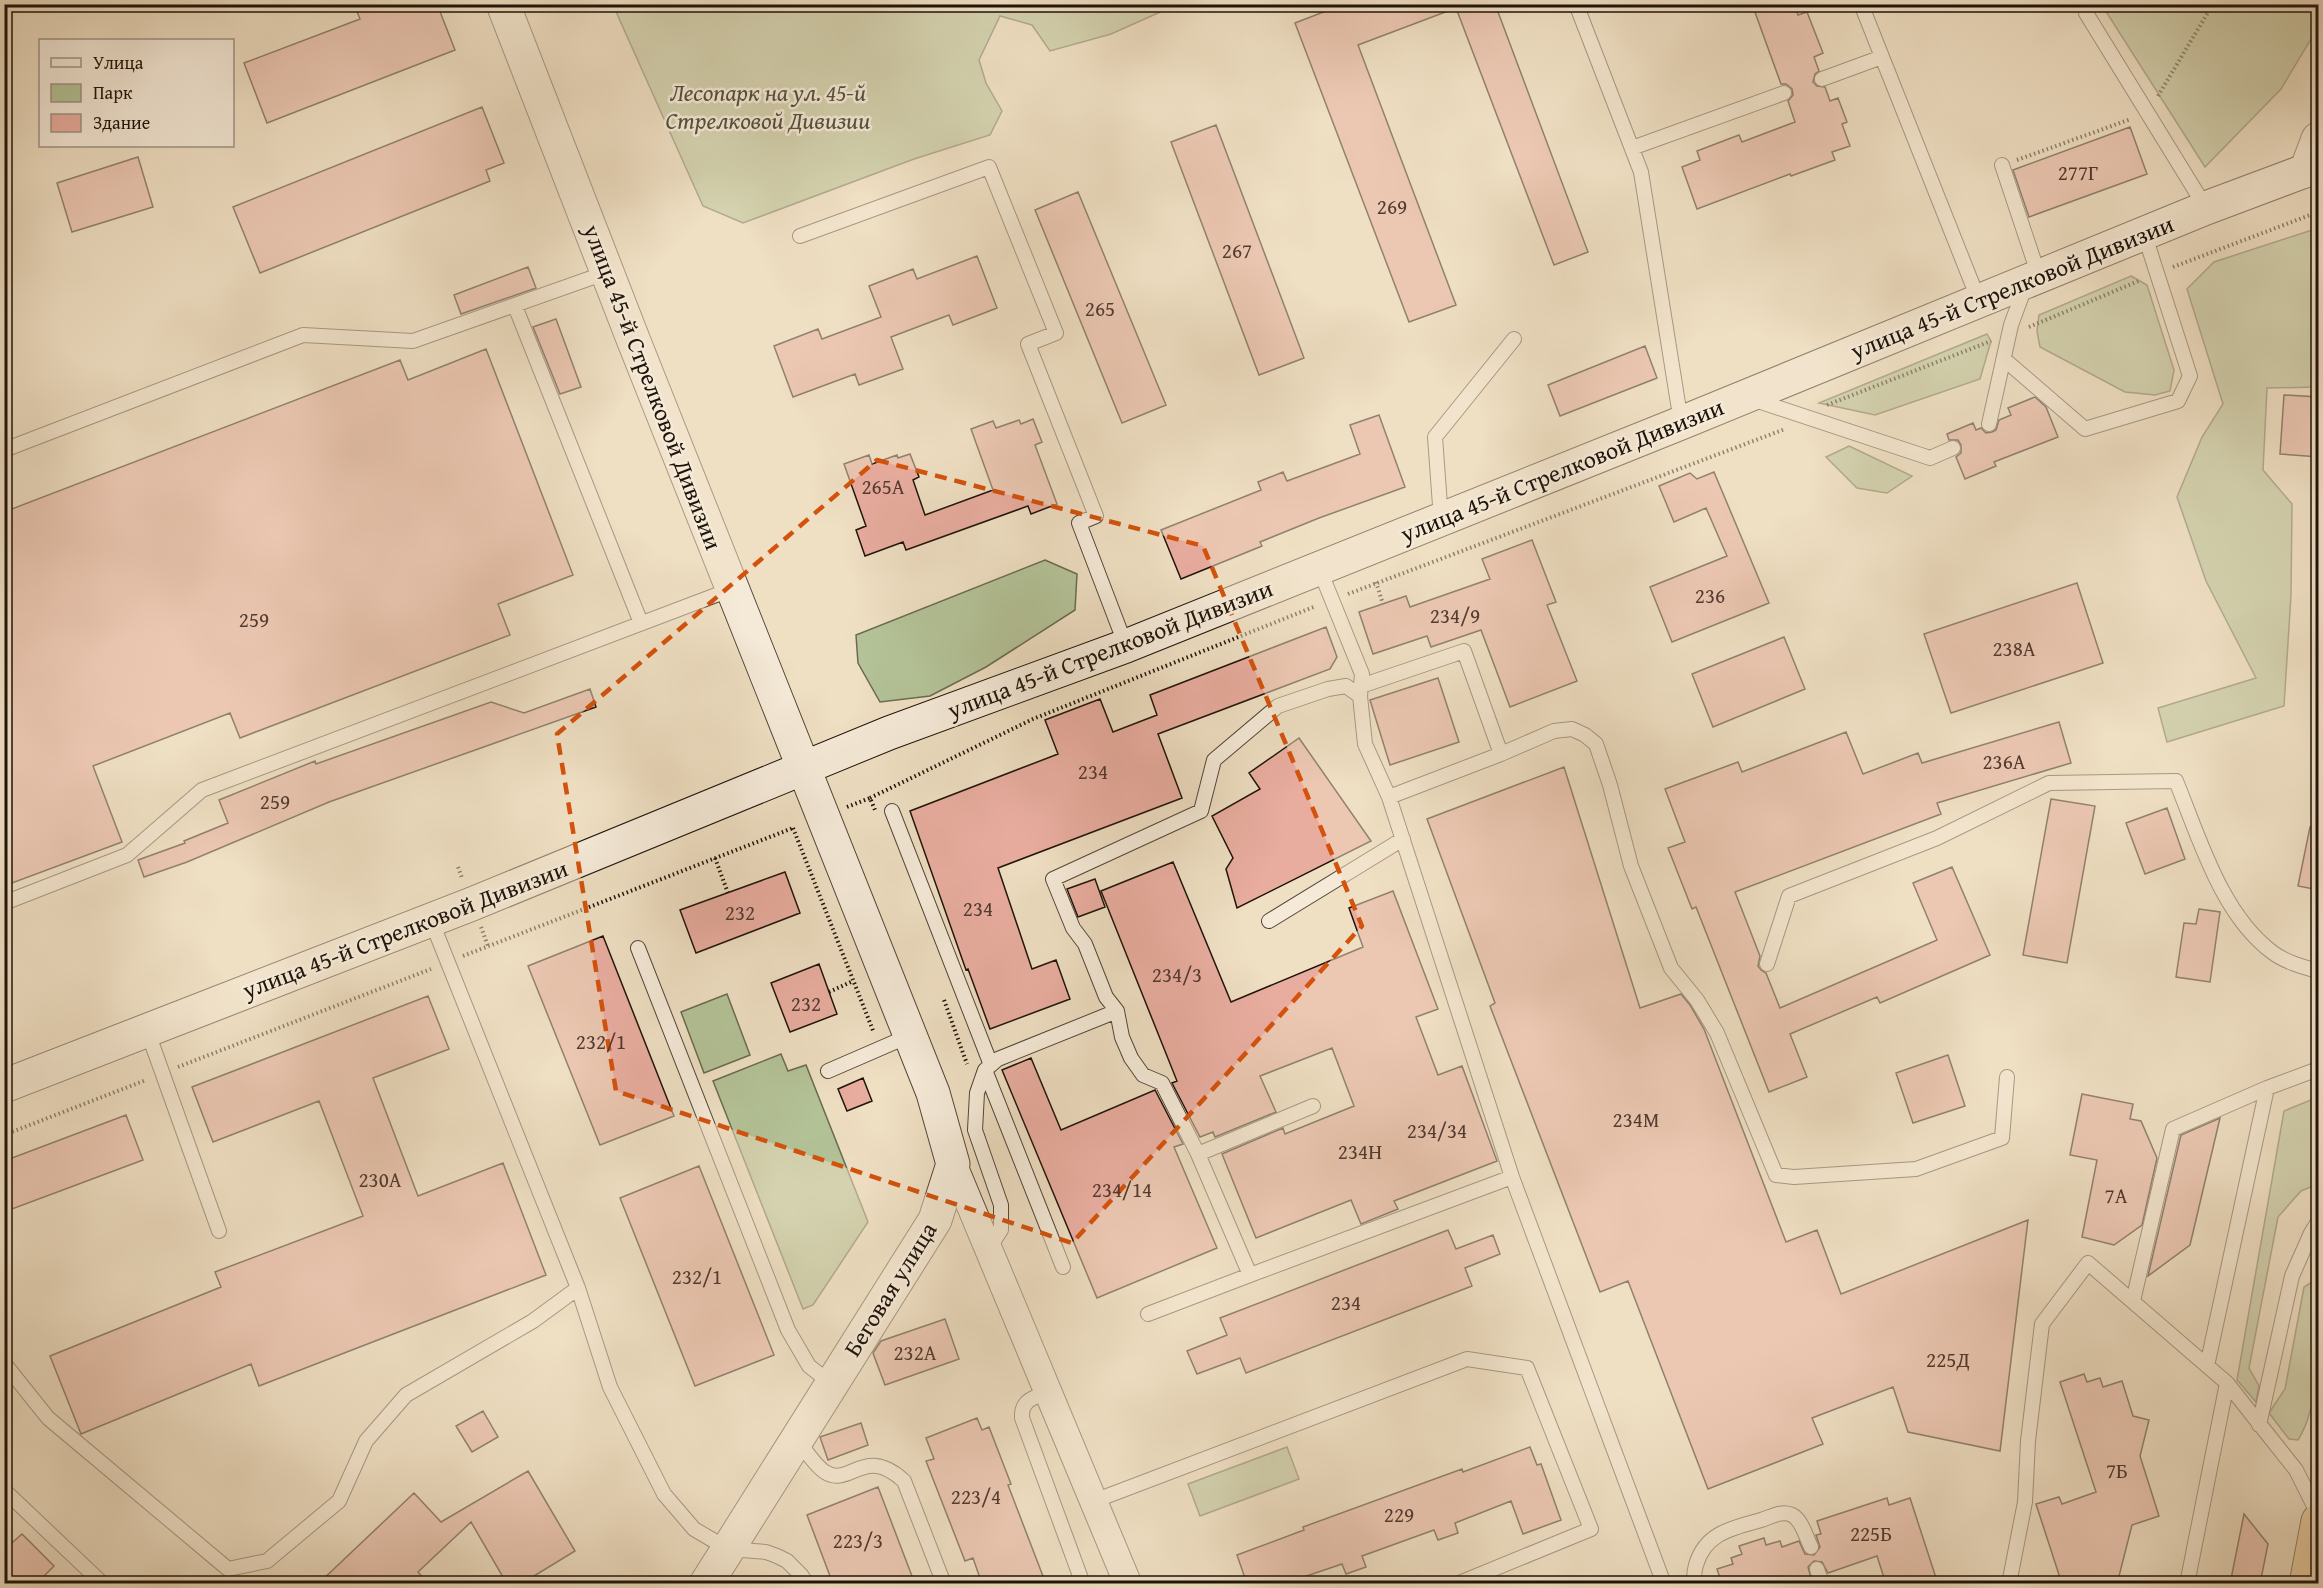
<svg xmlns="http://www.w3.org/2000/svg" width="2323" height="1588" font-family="'Gentium Book Plus',serif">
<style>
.green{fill:#b4c398;stroke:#696b51;stroke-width:1.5}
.building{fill:#e9ada0;stroke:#1e130a;stroke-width:1.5}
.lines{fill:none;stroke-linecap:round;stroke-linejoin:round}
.service-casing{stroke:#524638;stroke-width:16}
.minor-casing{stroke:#524638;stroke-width:29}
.tertiary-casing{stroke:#524638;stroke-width:35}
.secondary-casing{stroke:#1e130a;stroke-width:35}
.trunk-casing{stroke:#1e130a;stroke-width:35}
.path{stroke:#1e130a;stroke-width:4;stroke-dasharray:1.5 3;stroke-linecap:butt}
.service{stroke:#f5ead8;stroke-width:14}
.minor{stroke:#f5ead8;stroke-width:27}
.tertiary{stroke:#f5ead8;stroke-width:33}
.secondary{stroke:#f5ead8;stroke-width:33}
.trunk{stroke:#e8c082;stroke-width:33}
.marked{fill:none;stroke:#d4520c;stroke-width:4.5;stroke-dasharray:12 8;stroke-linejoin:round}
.labels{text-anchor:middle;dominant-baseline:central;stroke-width:5;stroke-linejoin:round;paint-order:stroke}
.number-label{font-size:21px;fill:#513a30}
.park-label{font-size:24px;font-style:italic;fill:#52513c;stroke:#f5ead8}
.street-label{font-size:24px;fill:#1e130a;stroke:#f5ead8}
</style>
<rect width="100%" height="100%" fill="#efdfc3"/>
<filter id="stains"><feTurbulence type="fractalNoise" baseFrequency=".00333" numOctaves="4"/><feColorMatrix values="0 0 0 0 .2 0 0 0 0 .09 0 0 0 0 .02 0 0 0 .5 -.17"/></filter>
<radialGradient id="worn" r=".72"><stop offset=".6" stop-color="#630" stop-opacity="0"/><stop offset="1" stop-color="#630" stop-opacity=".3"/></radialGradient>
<path class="green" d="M2112,4L2318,5L2317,29L2281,89L2205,167L2105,10Z
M613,5H1176L1111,34L1050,51L1032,25L1000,16L979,60L986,83L1002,111L990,135L914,159L743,223L703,206Z
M2318,228V292L2316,315L2318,317V387L2267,388L2263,470L2292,504L2291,595L2284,706L2167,742L2158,708L2256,678L2206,581L2177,497L2202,437L2223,404L2187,289L2214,262Z
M2131,276L2147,285L2174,370L2170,391L2155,395L2125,392L2040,347L2037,331L2039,315Z
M1987,334L1991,341L1980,379L1875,415L1819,403Z
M1849,446L1912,476L1887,493L1857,488L1826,457Z
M1045,560L1077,574L1075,610L986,667L930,696L880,702L858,663L856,635Z
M727,994L750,1055L704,1073L681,1012Z
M781,1054L788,1071L806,1065L868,1222L813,1305L803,1309L713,1081Z
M2318,1097V1184L2301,1191L2278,1217L2249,1368L2259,1386L2256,1402L2237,1380L2284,1111Z
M2318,1278C2319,1324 2323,1401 2298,1440L2289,1439L2269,1413L2285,1389L2304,1287Z
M1287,1447L1299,1479L1200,1516L1188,1484Z"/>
<path class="building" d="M354,4H437L455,50L267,123L244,63L360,19Z
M1344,4H1495L1588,252L1554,265L1456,8L1358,45L1456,305L1409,322L1295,23Z
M1752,4H1794L1798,15L1807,12L1823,53L1814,57L1819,71L1815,74L1813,82L1817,86L1825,87L1830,101L1838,98L1847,122L1842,124L1850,146L1832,152L1835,160L1791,176L1790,174L1697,209L1682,167L1700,160L1697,151L1739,135L1742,142L1795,122L1788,101L1793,95L1792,89L1786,84H1781Z
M482,107L504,163L486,170L490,181L260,273L233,207Z
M1216,125L1304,358L1259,375L1171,142Z
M2130,127L2147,174L2029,217L2013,170Z
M138,157L153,207L72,232L57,183Z
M1078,192L1166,405L1122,423L1035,210Z
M977,256L997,308L953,325L949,315L891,337L903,369L859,385L855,374L793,397L774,346L818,329L822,339L881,317L869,286L913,269L917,279Z
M528,267L536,288L461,314L454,295Z
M556,319L581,387L560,394L533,327Z
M1645,346L1657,378L1560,416L1548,385Z
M486,349L573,575L498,604L510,635L240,738L230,713L93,766L122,842L4,886V512L400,360L408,380Z
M2284,395L2319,397V457L2280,454Z
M2035,397L2046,407L2058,437L1994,462L1996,466L1965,479L1956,457L1961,453V445L1958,440H1949L1947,434L1973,423L1976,430L1981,428L1986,433L1992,432L1996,430L1999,420L2011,415L2008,408Z
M1379,415L1405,487L1319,518L1260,542L1262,546L1181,579L1161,530L1261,490L1258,482L1283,472L1287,481L1360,454L1350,425Z
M1033,419L1042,442L1035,445L1057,504L1031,514L1028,506L906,550L903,542L865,556L856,530L866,526L844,464L869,455L872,464L897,455L898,458L910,454L919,477L913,480L925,515L993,490L971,429L993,421L996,428L1019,420L1021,424Z
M1714,472L1769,603L1672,642L1650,587L1727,556L1706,508L1674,522L1659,486L1690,473L1697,479Z
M1532,540L1556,602L1547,605L1577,681L1510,707L1481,630L1431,647L1427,636L1373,654L1359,612L1406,596L1410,607L1490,579L1482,559Z
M2077,583L2103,663L1951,713L1924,634Z
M1326,627L1337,657L1330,669L1158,734L1182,798L998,868L1032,969L1056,960L1070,999L990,1029L968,969L966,970L910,811L1058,754L1045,720L1100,699L1113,732L1157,715L1150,695Z
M1784,637L1805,689L1713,727L1692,674Z
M1438,678L1459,742L1390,765L1370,700Z
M590,689L596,707L329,802L187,862L144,877L138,860L185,843L184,841L228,823L219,800L315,761L316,764L491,702L524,713Z
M2059,722L2071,763L1937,803L1941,814L1735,892L1760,956L1758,966L1761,970L1766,973L1780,1008L1937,940L1913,883L1952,867L1990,955L1880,1003L1877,997L1790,1034L1807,1077L1769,1092L1696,907L1692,909L1668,848L1685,842L1665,789L1738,762L1742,772L1846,732L1863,774L1918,753L1922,763Z
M1299,738L1371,841L1237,908L1226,869L1233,858L1212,816L1260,789L1249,773Z
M1564,767L1640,1008L1681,994L1690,1005L1704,1029L1786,1242L1817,1230L1841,1294L2028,1220L2000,1451L1908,1432L1893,1387L1812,1418L1823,1444L1708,1489L1628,1281L1600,1292L1490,1006L1495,1003L1427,819Z
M2051,799L2095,806L2067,963L2023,955Z
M2167,808L2185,859L2145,874L2126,823Z
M2310,827L2319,828V890L2298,886Z
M1173,862L1231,1002L1363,947L1349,908L1393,891L1438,1009L1416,1017L1438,1075L1462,1066L1497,1161L1394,1201L1398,1209L1361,1224L1351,1200L1256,1238L1222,1154L1283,1128L1285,1134L1354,1106L1332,1048L1260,1076L1276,1112L1215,1137L1213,1132L1200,1137L1172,1083L1177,1081L1101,891Z
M785,872L800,913L696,953L680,910Z
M1095,879L1105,907L1078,917L1067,889Z
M2199,909L2220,912L2210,982L2176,977L2184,923L2196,924Z
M603,936L674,1116L600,1145L528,966Z
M819,964L837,1014L790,1032L771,983Z
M428,996L449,1049L373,1078L418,1196L503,1163L546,1275L259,1386L251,1364L81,1434L50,1356L221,1287L215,1272L363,1216L319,1101L213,1142L192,1087Z
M1948,1055L1965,1106L1913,1123L1896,1073Z
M1031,1058L1061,1130L1155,1090L1183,1144L1174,1147L1217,1248L1097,1298L1002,1070Z
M863,1078L872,1101L847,1111L838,1089Z
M2082,1094L2133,1104L2130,1119L2141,1121L2157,1158L2142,1225L2114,1245L2082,1237L2097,1160L2070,1155Z
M126,1115L143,1160L4,1212V1161Z
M2220,1118L2190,1245L2148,1276L2181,1135Z
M699,1166L774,1355L695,1386L620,1198Z
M1448,1230L1456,1249L1493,1235L1500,1254L1465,1268L1472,1286L1246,1373L1240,1358L1197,1374L1187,1351L1227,1335L1220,1318Z
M945,1319L959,1359L885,1385L873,1353L881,1341Z
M2084,1374L2087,1382L2100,1378L2103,1387L2122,1381L2133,1416L2149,1420L2140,1456L2159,1516L2132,1525L2117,1584H2062L2036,1504L2059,1497L2062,1504L2096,1492L2060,1382Z
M483,1411L498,1437L472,1452L456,1426Z
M977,1418L982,1430L989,1427L1011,1484L1008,1485L1046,1584H982L973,1558L965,1561L926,1461L934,1459L926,1438Z
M861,1423L868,1445L828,1460L820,1437Z
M1530,1447L1537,1465L1541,1464L1561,1520L1523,1534L1511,1501L1455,1523L1458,1533L1438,1540L1434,1530L1362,1556L1366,1567L1346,1574L1342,1564L1283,1584H1247L1237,1555L1304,1530L1303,1527L1462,1469L1463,1472Z
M528,1471L575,1551L521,1584H507L471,1522L418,1572L429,1584H318L414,1493L441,1522Z
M878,1487L915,1584H833L807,1515Z
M1887,1498L1889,1505L1910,1498L1938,1584H1886L1877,1556L1828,1573L1822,1562L1814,1561L1808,1567L1811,1578L1805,1580L1806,1584H1722L1717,1569L1733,1564L1731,1558L1742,1554L1739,1546L1764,1538L1766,1545L1780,1541L1782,1547L1799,1541L1805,1554L1814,1555L1820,1547L1816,1535L1821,1534L1817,1521Z
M2244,1514L2268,1544L2260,1584H2230Z
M22,1534L54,1566L36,1584H4V1550Z"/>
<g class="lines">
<defs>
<path id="service" d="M1576,4L1641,172L1681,422
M1861,4L1979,301
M2086,13L2206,208
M1822,79L1882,57
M1632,148L1784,93
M2002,165L2039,276
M800,236L989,167L1056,333L1028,344L1096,516L1079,523L1126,646
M515,306L641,623
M2005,360L2085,429L2178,401L2190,376L2144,233
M1752,399L1930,458L1953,448
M1989,424L2011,325L2025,287
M4,450L303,335L413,341L608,272
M1441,519L1435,437L1514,339
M1319,568L1362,674L1360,696L1365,744L1389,797L1512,1177L1664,1584
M1361,686L1464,651L1501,754L1389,797
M1501,754L1554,731L1572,729L1585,735L1596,744L1610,785L1631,866L1671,968L1697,1000L1717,1033L1776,1175L1794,1177L1916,1169L2002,1138L2007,1077
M892,811L991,1065
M4,903L127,855L202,790L732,589
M1269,921L1403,839
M638,948L788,1330L809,1366L832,1384
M1767,964L1789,896L1937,838L2049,783L2176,781C2199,837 2221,914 2272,952C2285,962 2303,967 2318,971
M147,1030L219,1231
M985,1070L1063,1267
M828,1071L911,1035
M1198,1154L1313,1106
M988,1250L1001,1230V1205L975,1130L977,1093L985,1070L998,1059L1117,1011
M1250,1275L1512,1177
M578,1288L610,1387L664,1494L694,1529L728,1549L766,1552L777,1556L787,1561L801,1575L807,1584
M2133,1301L2173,1129L2267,1088
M1148,1314L1250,1275L1198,1154L1162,1083L1143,1075L1131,1058L1122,1037L1117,1011L1106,997L1085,944L1073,928L1053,879L1201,811L1214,760L1278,706L1328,689L1346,686L1360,696
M4,1363L48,1418L228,1569L267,1561L339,1501L366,1441L406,1395L533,1321L578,1288L431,920
M2207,1366L2267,1088L2318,1069
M1048,1392C1033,1398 1021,1400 1022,1418L1083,1584
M2259,1425L2292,1276L2311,1233L2318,1222
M797,1439C805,1449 814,1465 825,1472C850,1488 864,1444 904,1481L944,1584
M4,1490L103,1584
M1094,1501L1467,1359L1527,1368L1591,1529L1457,1584
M1817,1569L1822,1584
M1695,1584C1693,1577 1694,1572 1696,1565C1705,1533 1732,1528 1761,1520C1771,1517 1782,1510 1792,1515C1802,1520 1806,1537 1811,1547
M2009,1584L2025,1502L2028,1441L2042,1324L2088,1263L2227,1383L2296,1470L2318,1514
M2187,1584L2227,1383"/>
<path id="minor" d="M953,1164L1128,1584"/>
<path id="tertiary" d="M503,4L633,339L933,1093L953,1164L935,1220L706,1584
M2306,171L2318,139"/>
<path id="secondary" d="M4,1086L472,904L889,733L1126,646L1681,423L2206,208L2318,166"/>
<path id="trunk" d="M2306,1584L2318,1521"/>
</defs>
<use href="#service" class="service-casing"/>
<use href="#minor" class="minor-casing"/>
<use href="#tertiary" class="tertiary-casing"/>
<use href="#secondary" class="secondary-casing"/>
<use href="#trunk" class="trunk-casing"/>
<path class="path" d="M2158,96L2213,4
M2017,160L2131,119
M2173,267L2318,212
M2029,327L2141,280
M1827,405L1991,341
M1376,582L1383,604
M1348,594L1785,429
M870,798L1033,719L1316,606
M847,807L870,798L875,810
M793,828L874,1033
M715,858L728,893
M458,867L462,878
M481,927L488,946
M463,956L793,828
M829,992L853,981
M944,1000L967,1064
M178,1067L431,969
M4,1135L146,1080"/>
<use href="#service" class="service"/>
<use href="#minor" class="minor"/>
<use href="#tertiary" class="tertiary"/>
<use href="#secondary" class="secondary"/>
<use href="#trunk" class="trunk"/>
</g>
<path d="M0 0H2323V1588H0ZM877,460L1203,546L1362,926L1072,1243L616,1091L557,734Z" fill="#efdfc3" fill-opacity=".55" fill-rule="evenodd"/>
<path class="marked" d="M877,460L1203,546L1362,926L1072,1243L616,1091L557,734Z"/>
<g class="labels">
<g class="number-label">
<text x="2078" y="172">277Г</text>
<text x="1392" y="206">269</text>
<text x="1237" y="250">267</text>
<text x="1100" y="308">265</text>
<text x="883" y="486">265А</text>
<text x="1710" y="595">236</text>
<text x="1455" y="615">234/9</text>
<text x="254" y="619">259</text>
<text x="2014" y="648">238А</text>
<text x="2004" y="761">236А</text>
<text x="1093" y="771">234</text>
<text x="275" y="801">259</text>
<text x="978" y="908">234</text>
<text x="740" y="912">232</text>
<text x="1177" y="974">234/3</text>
<text x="806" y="1003">232</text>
<text x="601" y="1041">232/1</text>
<text x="1636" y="1119">234М</text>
<text x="1437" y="1130">234/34</text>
<text x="1360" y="1151">234Н</text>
<text x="380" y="1179">230А</text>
<text x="1122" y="1189">234/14</text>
<text x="2116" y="1195">7А</text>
<text x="697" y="1276">232/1</text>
<text x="1346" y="1302">234</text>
<text x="915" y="1352">232А</text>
<text x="1948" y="1359">225Д</text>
<text x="2117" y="1470">7Б</text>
<text x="976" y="1496">223/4</text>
<text x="1399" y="1514">229</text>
<text x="1871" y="1533">225Б</text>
<text x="858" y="1540">223/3</text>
</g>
<g class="park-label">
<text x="768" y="92">Лесопарк на ул. 45-й<tspan x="768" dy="28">Стрелковой Дивизии</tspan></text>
</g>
<g class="street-label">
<text transform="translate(2012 287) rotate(-22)">улица 45-й Стрелковой Дивизии</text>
<text transform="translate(653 387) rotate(69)">улица 45-й Стрелковой Дивизии</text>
<text transform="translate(1562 470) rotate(-22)">улица 45-й Стрелковой Дивизии</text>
<text transform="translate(1110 649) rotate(-21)">улица 45-й Стрелковой Дивизии</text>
<text transform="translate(405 929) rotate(-21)">улица 45-й Стрелковой Дивизии</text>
<text transform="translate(890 1289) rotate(-58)">Беговая улица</text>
</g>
</g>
<rect width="2323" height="1588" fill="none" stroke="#efdfc3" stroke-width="24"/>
<rect x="6" y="6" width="2311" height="1576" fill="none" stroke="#1e130a" stroke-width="3"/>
<rect x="12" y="12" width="2299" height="1564" fill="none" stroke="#1e130a" stroke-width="1.5"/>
<rect x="39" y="39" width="195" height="108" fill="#f5ead8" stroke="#9f9486" stroke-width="1.5"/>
<rect x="51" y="58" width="30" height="9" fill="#f5ead8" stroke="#9f9486" stroke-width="1.5"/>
<text x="93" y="69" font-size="18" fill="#1e130a">Улица</text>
<rect x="51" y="84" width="30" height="18" fill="#b4c398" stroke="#9f9486" stroke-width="1.5"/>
<text x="93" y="99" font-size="18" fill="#1e130a">Парк</text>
<rect x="51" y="114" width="30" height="18" fill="#e9ada0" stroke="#9f9486" stroke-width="1.5"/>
<text x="93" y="129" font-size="18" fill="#1e130a">Здание</text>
<rect width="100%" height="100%" filter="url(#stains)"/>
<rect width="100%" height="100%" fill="url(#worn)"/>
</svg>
